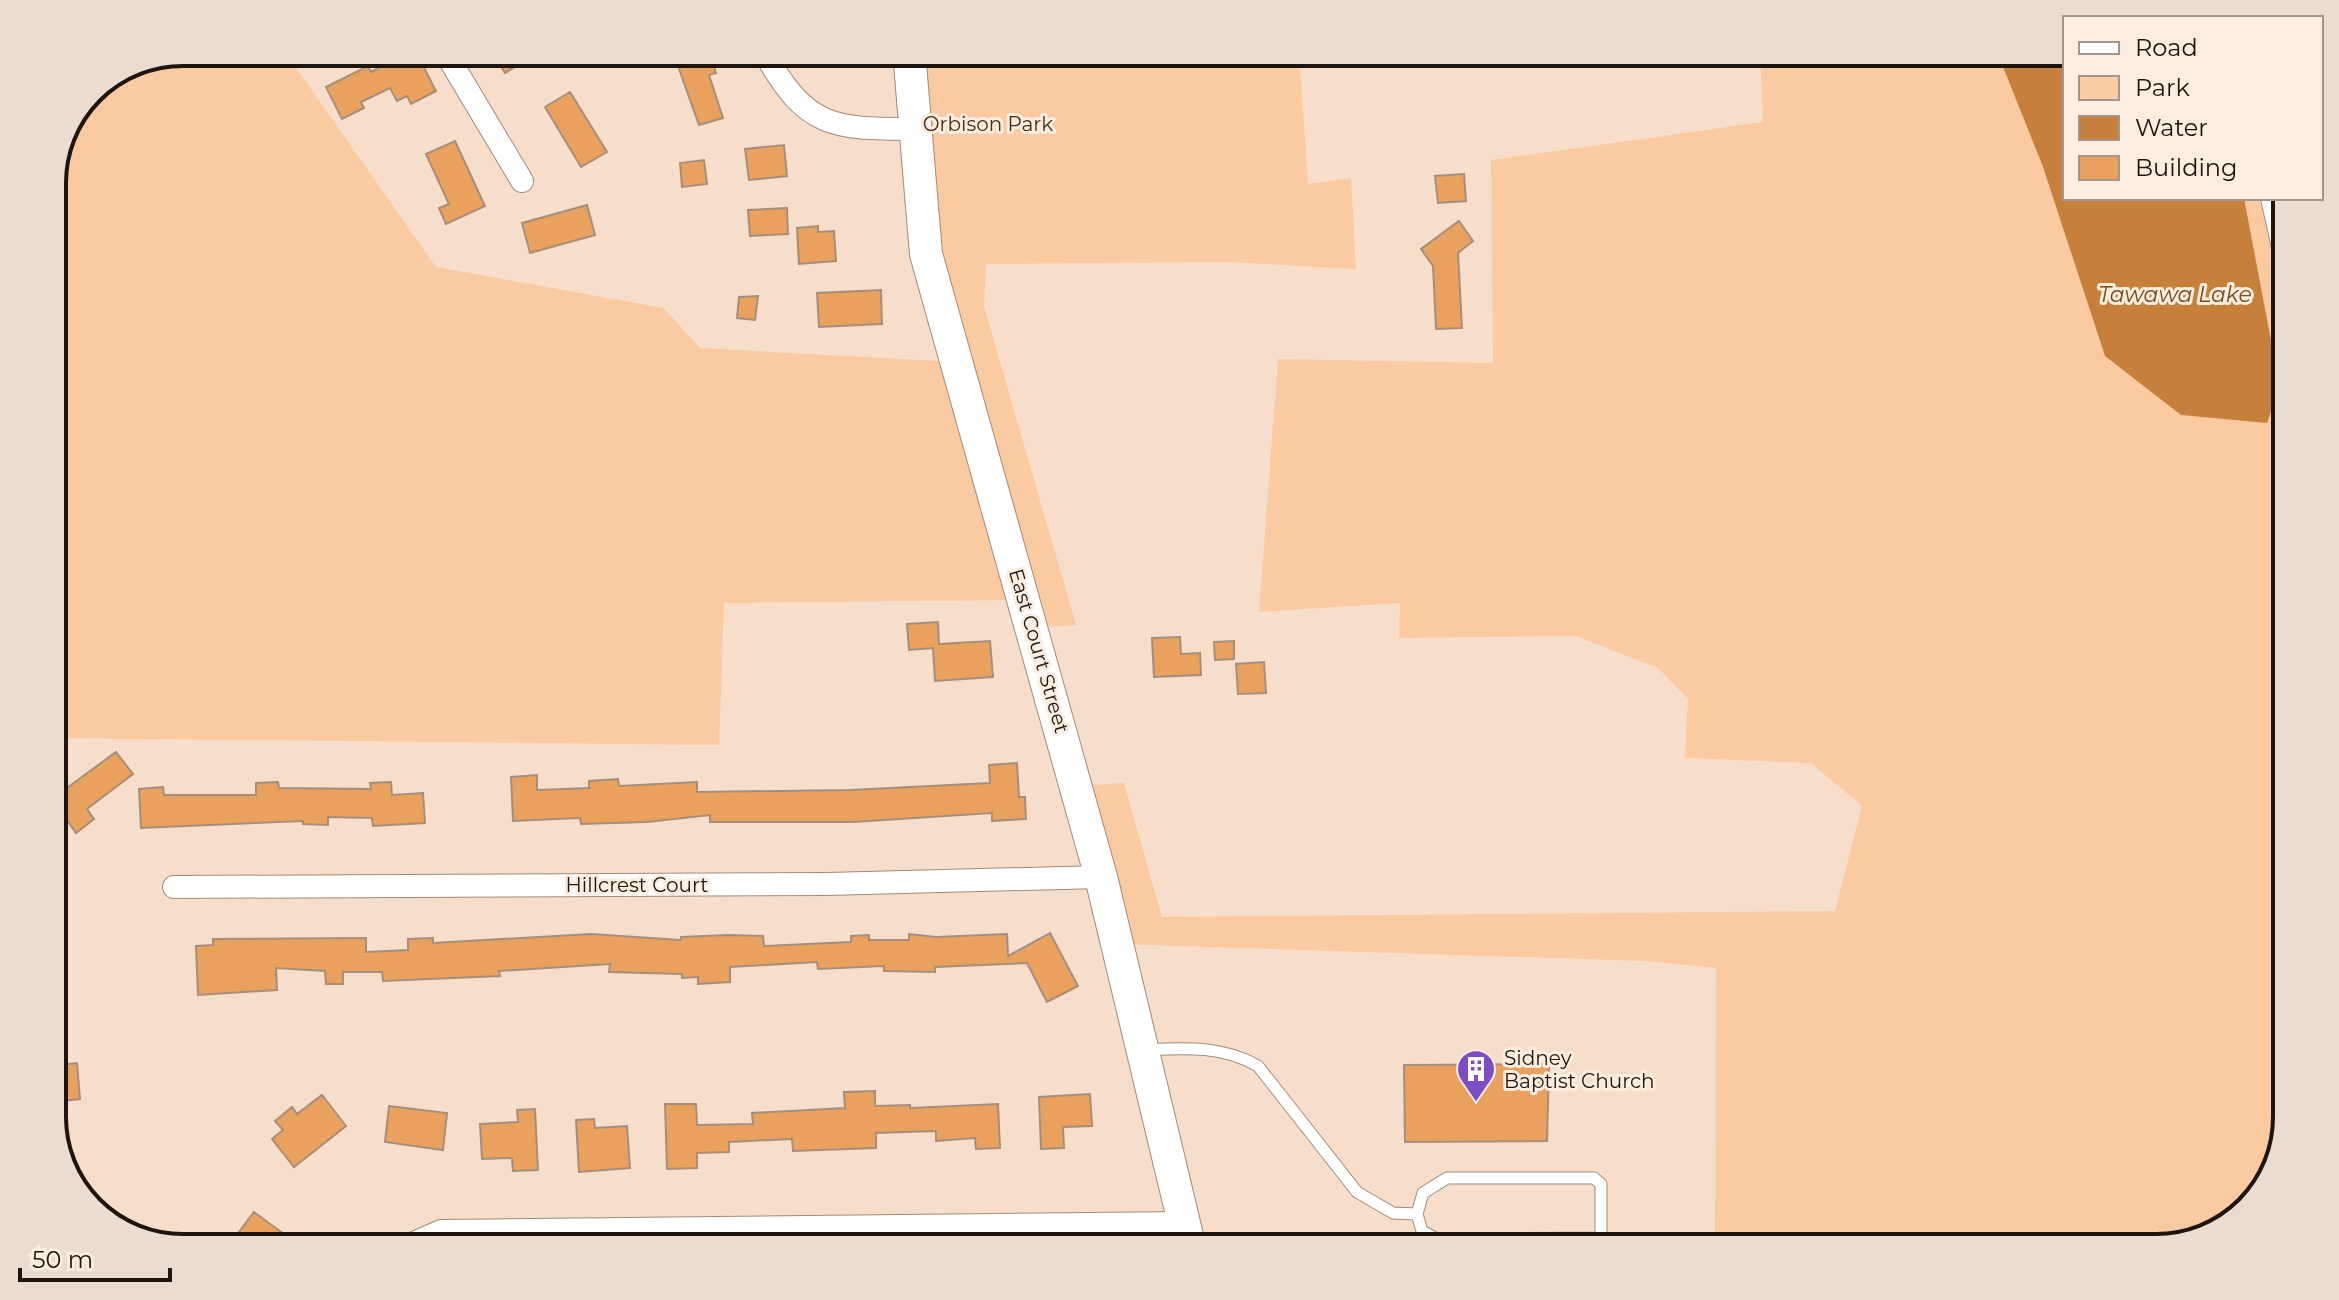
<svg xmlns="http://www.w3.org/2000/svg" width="2339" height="1300" font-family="Montserrat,sans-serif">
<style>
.green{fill:#fccaa0}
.water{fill:#c7803b}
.building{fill:#eaa15d;stroke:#a58e7c;stroke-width:2}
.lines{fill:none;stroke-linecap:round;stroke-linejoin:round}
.service-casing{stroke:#a18b79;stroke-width:13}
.minor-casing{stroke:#a18b79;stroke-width:24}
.secondary-casing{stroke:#a18b79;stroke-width:34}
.service{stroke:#fff;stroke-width:11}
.minor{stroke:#fff;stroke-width:22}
.secondary{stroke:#fff;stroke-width:32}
.labels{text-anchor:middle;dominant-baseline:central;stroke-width:6;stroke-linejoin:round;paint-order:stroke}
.park-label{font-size:20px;fill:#4a2c0f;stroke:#fcede1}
.street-label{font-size:20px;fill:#1d150e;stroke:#fcede1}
.poi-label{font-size:20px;fill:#1d150e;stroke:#fcede1;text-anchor:start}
.water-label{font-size:22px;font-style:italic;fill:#7b4a19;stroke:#fcede1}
.rim{fill:none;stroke:#1d150e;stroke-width:4}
</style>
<rect width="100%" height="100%" fill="#f6deca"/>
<path class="green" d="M183,52H285L436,267L664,308L700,348L957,362L909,52H1299L1308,184L1351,178L1356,269L1229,262L986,264L984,306L1076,625L1032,628L1024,600L724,603L719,745L52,738V175L91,90Z
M1760,52H1997L2043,167L2105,356L2280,387L2244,198H2287V1118L2270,1182L2222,1230L2157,1248H1715L1716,968L1646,961L1117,944L1076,786L1124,783L1162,917L1835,911L1862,806L1811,763L1685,758L1688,699L1658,668L1576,636L1399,638L1400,603L1259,612L1278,359L1493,363L1491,160L1763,122Z"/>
<path class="water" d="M1997,52H2065V198H2244L2280,387L2267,423L2181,415L2105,356L2043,167Z"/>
<path class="building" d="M409,52H416L436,91L411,104L407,96L397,101L390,88L361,102L364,108L342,119L326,87L368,66L371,72Z
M493,52H540L505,73Z
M673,52H709L716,73L709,75L723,118L699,125Z
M570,92L607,152L581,167L545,107Z
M455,141L485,206L446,224L439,208L449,204L426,154Z
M784,145L787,176L749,180L745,149Z
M704,160L707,184L682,187L680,163Z
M1464,174L1466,201L1438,203L1435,176Z
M587,205L595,235L530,253L522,223Z
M787,208L788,234L750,236L748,210Z
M1459,221L1473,241L1458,253L1462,328L1436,329L1433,266L1421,249Z
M818,226V232L834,231L836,261L799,264L797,228Z
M881,290L882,324L819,327L817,293Z
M758,296L755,320L737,318L739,297Z
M938,622L939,644L990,641L993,677L935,681L933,648L909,650L907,624Z
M1180,637L1181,654L1200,653L1201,675L1154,677L1152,638Z
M1234,641V659L1215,660L1214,642Z
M1264,662L1266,693L1238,694L1236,664Z
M116,752L133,774L87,809L94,819L76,833L52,799Z
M1017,763L1019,797H1025L1026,819L992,821V813L853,822H710V815L647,822L581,824L580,818L513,821L511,777L537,775V790L589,788V781L618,779L619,786L697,782V792L850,790L990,783L989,765Z
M278,782L279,788L371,789L370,783L391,782L392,795L423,793L425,823L373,826L372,818L328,817V825L303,824V821L141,828L139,789L163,787L164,795H256V783Z
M1050,933L1078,986L1047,1002L1027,963L935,967V972L884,971V966L818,969L817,962L730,967V982L698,984V977L682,978V974L609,972L610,964L499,971L500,976L383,981L382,972H343V984H326L325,971L276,968L277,990L198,995L196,946L213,945V939L366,938V952L408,950V939L433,938V943L591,934L681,940V937L728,935L763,936L764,946L851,942V936L869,935V940H909V934L936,937L1007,934L1008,956Z
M77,1063L80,1099L52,1102V1066Z
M1549,1064L1547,1141L1405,1142L1404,1065Z
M875,1091V1106L910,1105V1108L998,1104L1000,1148L976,1149L975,1138L936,1141V1131L876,1133V1148L793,1151L792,1139L729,1142V1152L697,1153V1168L667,1169L665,1104H696L697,1125L753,1124L752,1113L845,1108L844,1092Z
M1090,1094L1092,1126L1063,1127L1064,1148L1041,1149L1039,1097Z
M322,1095L346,1126L294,1167L272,1139L283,1130L275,1121L292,1107L297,1114Z
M389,1106L447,1113L443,1150L385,1142Z
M535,1109L538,1170L513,1171L512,1158L482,1159L480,1124L518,1122L517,1110Z
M594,1119L595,1128L627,1126L630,1168L579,1172L576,1120Z
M254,1212L303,1248H227Z"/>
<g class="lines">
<defs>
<path id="service" d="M1143,1050C1184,1048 1222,1045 1258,1066L1357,1192L1393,1213L1417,1214L1422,1231L1437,1239L1601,1238V1184L1594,1178H1447L1423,1193L1417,1214"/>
<path id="minor" d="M445,52L522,181
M764,52C806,128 832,129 914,129
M2272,198L2287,265
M174,887L827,884L1101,877
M402,1248L441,1231L1185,1223"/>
<path id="secondary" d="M909,52L926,254L1101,877L1190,1248"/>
</defs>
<use href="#service" class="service-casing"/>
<use href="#minor" class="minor-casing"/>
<use href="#secondary" class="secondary-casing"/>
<use href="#service" class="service"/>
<use href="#minor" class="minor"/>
<use href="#secondary" class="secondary"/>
</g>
<defs>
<symbol id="building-pin" viewBox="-11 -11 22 30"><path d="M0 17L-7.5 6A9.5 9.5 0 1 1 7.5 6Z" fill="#7c4dc5" stroke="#fcede1"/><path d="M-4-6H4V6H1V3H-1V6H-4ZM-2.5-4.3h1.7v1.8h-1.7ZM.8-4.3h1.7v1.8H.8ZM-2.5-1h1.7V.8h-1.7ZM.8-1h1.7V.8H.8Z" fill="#fff"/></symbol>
</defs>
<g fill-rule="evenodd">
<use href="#building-pin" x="1454" y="1047" width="44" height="60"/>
</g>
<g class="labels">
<g class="park-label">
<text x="988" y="124">Orbison Park</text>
</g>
<g class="street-label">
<text transform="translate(1039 651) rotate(74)">East Court Street</text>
<text x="637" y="885">Hillcrest Court</text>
</g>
<g class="poi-label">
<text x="1504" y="1058">Sidney<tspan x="1504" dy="23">Baptist Church</tspan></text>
</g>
<g class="water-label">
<text x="2175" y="294">Tawawa Lake</text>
</g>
</g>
<path d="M0 0H2339V1300H0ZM183 66H2156A117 117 0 0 1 2273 183V1117A117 117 0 0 1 2156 1234H183A117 117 0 0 1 66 1117V183A117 117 0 0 1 183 66Z" fill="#eadcd0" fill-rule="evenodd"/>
<path class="rim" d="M183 66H2156A117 117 0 0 1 2273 183V1117A117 117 0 0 1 2156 1234H183A117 117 0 0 1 66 1117V183A117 117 0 0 1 183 66Z"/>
<rect x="2063" y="16" width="260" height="184" fill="#fcede1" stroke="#a3978d" stroke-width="2"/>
<rect x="2079" y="42" width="40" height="12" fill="#ffffff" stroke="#a3978d" stroke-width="2"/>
<text x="2135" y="56" font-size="24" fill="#1d150e">Road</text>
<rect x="2079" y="76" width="40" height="24" fill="#fccaa0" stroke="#a3978d" stroke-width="2"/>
<text x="2135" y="96" font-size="24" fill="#1d150e">Park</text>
<rect x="2079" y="116" width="40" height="24" fill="#c7803b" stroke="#a3978d" stroke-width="2"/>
<text x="2135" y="136" font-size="24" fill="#1d150e">Water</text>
<rect x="2079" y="156" width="40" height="24" fill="#eaa15d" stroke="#a3978d" stroke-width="2"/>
<text x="2135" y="176" font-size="24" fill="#1d150e">Building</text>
<path d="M20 1268v12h150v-12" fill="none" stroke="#1d150e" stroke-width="4"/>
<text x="32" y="1268" font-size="24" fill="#1d150e" stroke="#fcede1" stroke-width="6" paint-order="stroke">50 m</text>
</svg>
